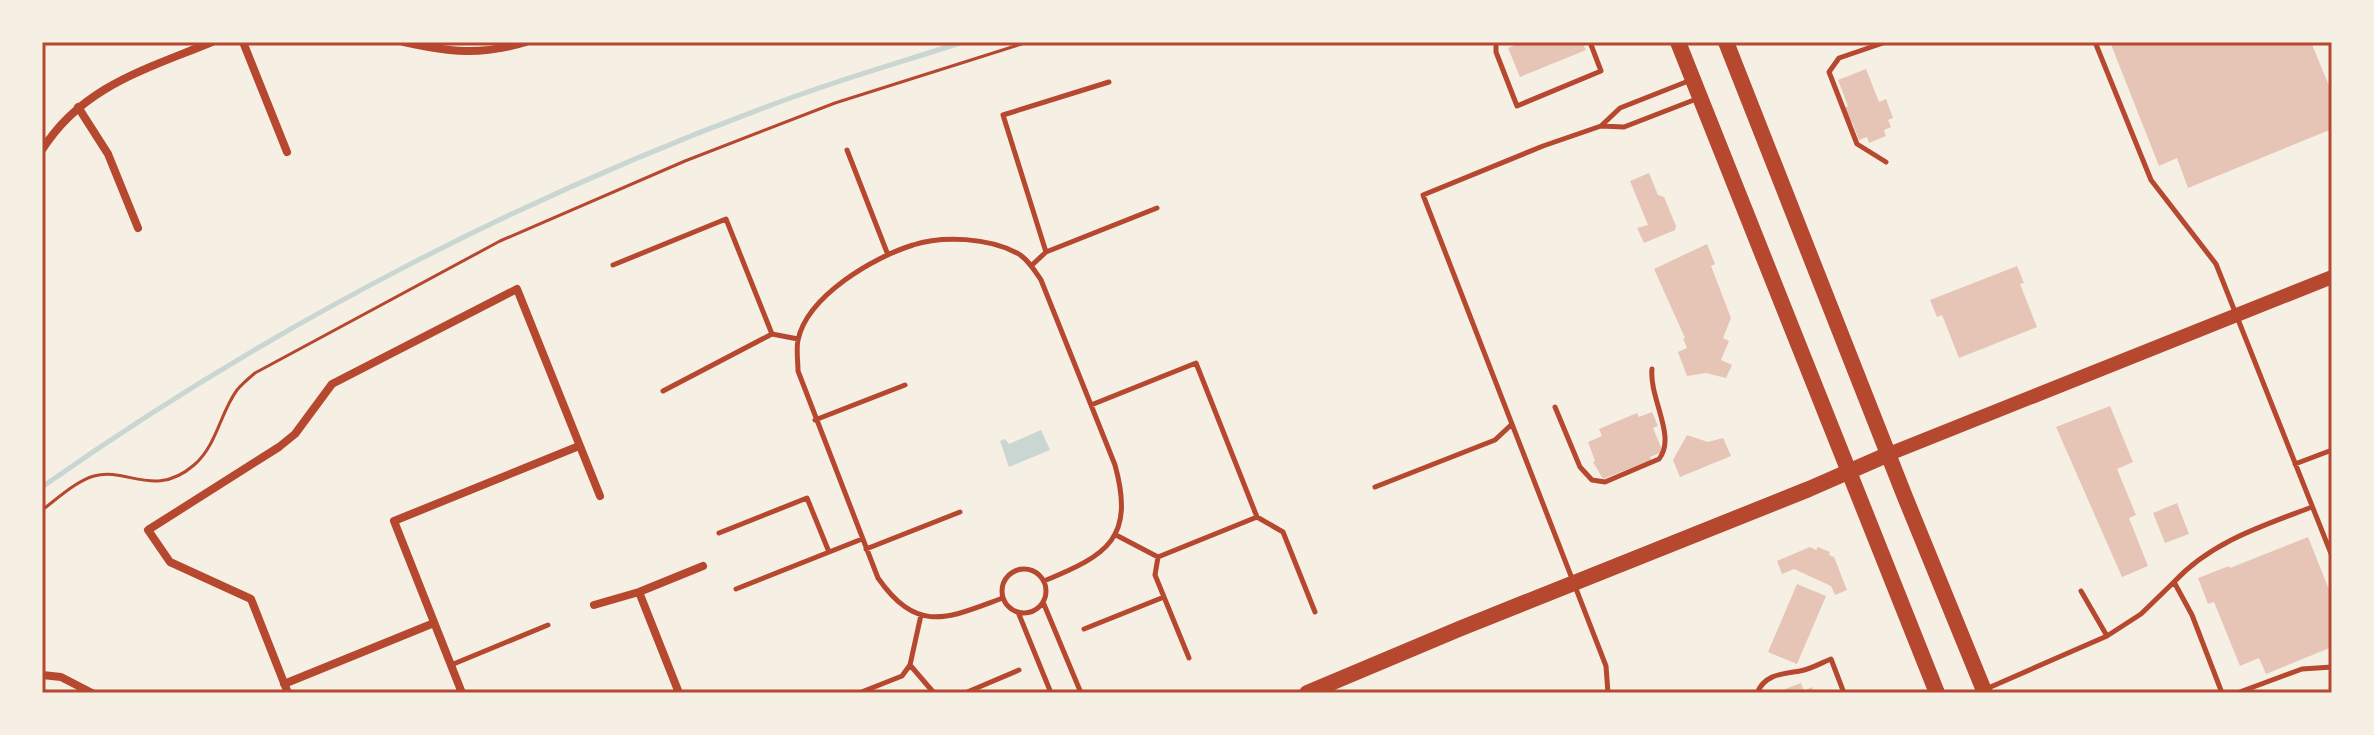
<svg xmlns="http://www.w3.org/2000/svg" width="2374" height="735" font-family="Cabin,sans-serif">
<style>
.water{fill:#c9d6d2}
.lines{fill:none;stroke-linecap:round;stroke-linejoin:round}
.stream{stroke:#c9d6d2;stroke-width:5}
.building{fill:#e6c5b7}
.path{stroke:#b5482f;stroke-width:3}
.service{stroke:#b5482f;stroke-width:5}
.minor{stroke:#b5482f;stroke-width:8}
.secondary{stroke:#b5482f;stroke-width:14}
.primary{stroke:#b5482f;stroke-width:16}
.neatline{fill:none;stroke:#b5482f;stroke-width:3}
</style>
<rect width="100%" height="100%" fill="#f6efe4"/>
<path class="water" d="M1041,430L1050,450L1009,467L1000,441L1005,439L1009,444Z"/>
<g class="lines">
<path class="stream" d="M42,487C273,324 530,192 796,96C851,76 908,60 963,42"/>
</g>
<path class="building" d="M1522,42H1582L1586,50L1520,77L1508,48Z
M2110,42H2311L2332,93V129L2188,188L2177,158L2159,166Z
M1866,69L1879,102L1886,99L1893,118L1888,120L1891,127L1884,130L1886,136L1869,143L1867,137L1859,140L1852,122L1849,123L1843,108L1848,106L1838,80Z
M1649,173L1658,195L1664,197L1676,226L1675,230L1644,243L1637,228L1648,225L1630,181Z
M1707,244L1715,264L1711,266L1731,318L1723,338L1729,341L1721,360L1732,365L1726,378L1706,373L1687,376L1678,352L1687,348L1683,338H1685L1654,269Z
M2017,266L2024,283L2020,284L2037,327L1959,358L1942,315L1937,317L1930,300Z
M2110,406L2133,462L2117,469L2136,515L2129,518L2148,566L2122,577L2056,427Z
M1652,412L1658,426L1653,428L1663,452L1650,457L1651,460L1603,479L1593,462L1595,461L1588,442L1602,436L1599,429L1637,413L1639,417Z
M1687,435L1708,442L1723,438L1731,456L1680,477L1673,460Z
M2177,503L2189,534L2165,543L2153,513Z
M2308,537L2332,597V647L2266,674L2259,658L2240,666L2214,602L2208,604L2198,578L2229,566L2230,568Z
M1810,547L1816,550L1818,547L1830,552L1829,555L1834,557L1847,590L1835,595L1831,586L1794,569L1782,574L1777,561Z
M1797,584L1826,596L1797,664L1768,652Z
M1801,683L1804,691L1812,687L1814,693H1787L1785,689Z"/>
<g class="lines">
<path class="path" d="M42,510C57,499 76,481 94,476C127,467 155,499 194,465C217,445 220,413 237,390C242,384 249,378 255,373L500,241L685,161L835,103L1028,42"/>
<path class="service" d="M1496,42V52L1517,106L1601,71L1590,42
M2095,42L2151,180L2216,264L2332,556
M1601,126L1620,108L1691,80
M847,150L888,255
M1886,162L1857,144L1829,72L1839,58L1886,42
M1046,252L1157,208
M613,265L726,219L772,334L663,391
M1031,266L1046,252L1003,115L1109,82
M772,334L798,339
M1091,405L1196,363L1257,517
M1555,407L1580,467L1592,480L1605,482L1659,459C1677,437 1649,398 1652,369
M815,420L905,385
M2295,464L2332,450
M1375,487L1495,440L1511,425
M719,533L807,498L829,552
M1116,535L1158,557L1257,517L1283,532L1315,612
M866,549L960,512
M1158,557L1155,575L1189,658
M1002 591a22 22 0 1 1 44 0a22 22 0 1 1-44 0Z
M736,589L862,539
M2081,591L2107,636
M1003,598C948,618 918,635 878,578L798,371C798,361 796,349 798,340C807,296 874,257 913,245C943,235 989,238 1017,253C1027,258 1035,271 1041,280L1115,465C1135,538 1108,555 1044,581
M1043,602L1081,693
M1018,612L1051,693
M921,615L910,665L934,693
M1084,629L1164,597
M451,665L548,625
M1986,689L2107,636L2141,614L2174,582
M859,693L902,676L910,665
M965,693L1019,670
M1608,693L1606,666L1423,195L1543,146L1601,126L1624,127L1699,98
M1757,693C1765,674 1782,674 1800,671C1811,669 1821,663 1831,659L1844,693
M2222,693L2192,615L2174,582C2211,542 2262,526 2312,507
M2237,693L2302,669L2332,667"/>
<path class="minor" d="M243,42L287,152
M404,42C449,52 480,56 526,42
M78,107L108,154L138,228
M42,150C82,86 147,69 212,42
M639,592L679,693
M594,605L639,592L703,566
M42,675L61,677L92,693
M284,684L434,623
M288,693L251,599L170,562L148,530L279,447L295,434L332,384L517,289L600,496
M462,693L394,521L579,446"/>
<path class="secondary" d="M1889,454L2332,277"/>
<path class="primary" d="M1678,42L1937,693
M1726,42L1905,497L1985,693
M1307,693L1459,629L1809,489L1889,454"/>
</g>
<rect width="2374" height="735" fill="none" stroke="#f6efe4" stroke-width="88"/>
<rect x="44" y="44" width="2286" height="647" class="neatline"/>
</svg>
